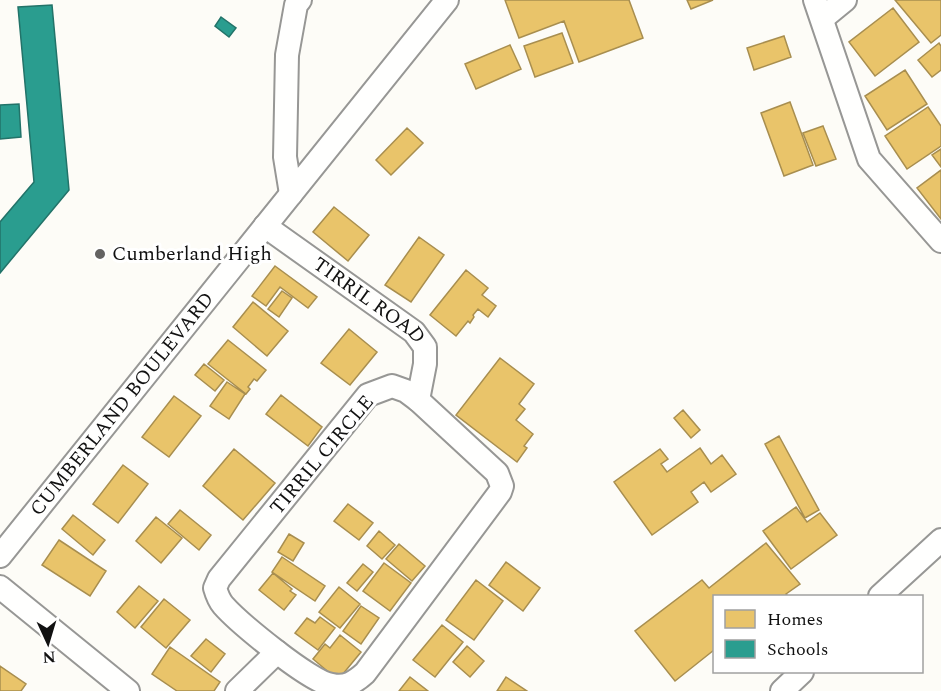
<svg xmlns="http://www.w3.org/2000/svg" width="941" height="691" font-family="Spectral,serif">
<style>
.homes{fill:#e9c46a;stroke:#a88e4f;stroke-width:1.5}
.schools{fill:#2a9d8f;stroke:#227369;stroke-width:1.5}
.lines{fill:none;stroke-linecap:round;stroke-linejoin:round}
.minor-casing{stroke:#979795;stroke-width:26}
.minor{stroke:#fffffe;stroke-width:22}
.poi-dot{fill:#646362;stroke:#fff;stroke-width:2}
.labels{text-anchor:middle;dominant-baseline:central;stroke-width:6;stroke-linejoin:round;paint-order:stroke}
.poi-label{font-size:20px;fill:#111;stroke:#fff;text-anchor:start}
.street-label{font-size:20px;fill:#111;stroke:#fff}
</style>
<rect width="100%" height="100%" fill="#fdfcf7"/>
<path class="homes" d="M505,0H629L643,38L579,62L564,21L519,38Z
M687,0H713L691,9Z
M895,0H941V35L931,43Z
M893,8L919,42L875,76L849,42Z
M562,33L573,63L535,77L524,46Z
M784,36L791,57L754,70L747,48Z
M939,43L941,46V70L932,77L918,60Z
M510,45L521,69L476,89L465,64Z
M905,70L927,104L887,130L865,96Z
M790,102L813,165L784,176L761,113Z
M928,107L941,126V146L907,169L885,136Z
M823,126L836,159L816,166L803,133Z
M407,128L423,143L391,175L376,160Z
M941,149V167L932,155Z
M941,170V219L917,188Z
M334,207L369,235L348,261L313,232Z
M419,237L444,255L411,302L385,285Z
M275,266L317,297L308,308L280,287L266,306L252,296Z
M466,270L488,288L482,295L496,306L488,317L478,309L473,315L474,317L470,323L468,321L456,336L430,315Z
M282,291L292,298L279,317L268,309Z
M253,302L288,331L267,356L233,327Z
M349,329L377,352L350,385L321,363Z
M228,340L266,370L257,381L254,379L248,387L250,389L246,394L208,364Z
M500,358L534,384L519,404L525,409L516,420L533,434L524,446L527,448L517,462L456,415Z
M204,364L224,380L215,391L195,375Z
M227,382L245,394L229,419L210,406Z
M281,395L322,427L308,446L266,414Z
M174,396L201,416L169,457L142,437Z
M683,410L700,430L691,438L674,418Z
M779,436L819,510L805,518L765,444Z
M700,448L711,464L722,455L736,474L711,492L704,482L691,492L698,502L652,535L614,482L660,449L668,459L661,464L667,472Z
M234,449L275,483L243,520L203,486Z
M123,465L148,484L118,523L93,504Z
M348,504L373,523L359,540L334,521Z
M796,507L807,522L820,513L837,535L791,569L763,531Z
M180,510L211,535L199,550L168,524Z
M73,515L105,540L93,555L62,529Z
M156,517L182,538L161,563L136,541Z
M379,531L395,545L382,559L367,546Z
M289,534L304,543L293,561L278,552Z
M59,540L106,571L90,596L42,565Z
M766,543L800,584L786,594L788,596H714V650L675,681L635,631L702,580L709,588Z
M399,544L425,566L412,581L386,559Z
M282,557L325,586L315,601L272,572Z
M506,562L540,588L523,611L489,585Z
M384,563L411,583L390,611L363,591Z
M363,564L373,572L357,591L347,583Z
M273,573L292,589L290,591L296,595L284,610L259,590Z
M476,580L503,601L474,640L446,620Z
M139,586L158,601L135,628L117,612Z
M339,587L360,604L340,628L319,612Z
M164,599L190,620L166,648L141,627Z
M361,606L379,618L361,644L343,631Z
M320,617L335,628L318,650L295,633L307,618L315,623Z
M442,625L463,642L435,677L413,660Z
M340,635L361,652L338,680L313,659L325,644L330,648Z
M206,639L225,654L211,672L191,656Z
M467,646L484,661L470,677L453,662Z
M170,647L220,682L214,691H177L152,674Z
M0,666L26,684L21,691H0Z
M410,677L428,691H399Z
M506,677L527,691H497Z"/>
<path class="schools" d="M52,5L69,190L0,273V222L34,182L18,7Z
M221,17L236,28L229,37L215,26Z
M19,104L21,137L0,139V105Z"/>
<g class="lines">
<defs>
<g id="minor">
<path d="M815,0L869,159L941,241"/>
<path d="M823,18L845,0"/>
<path d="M291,194L285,157L287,55L296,5L300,0"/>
<path id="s1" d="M265,226L414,332L425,347V364L418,400"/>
<path d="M392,386L406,391L418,400L497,473L502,486L500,492L365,673C355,682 346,688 332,685C311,683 238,622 223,605C219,600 217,595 215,588L219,579L368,395Z"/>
<path id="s2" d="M0,556L447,0"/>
<path d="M0,587L128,691"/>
<path d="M880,596L941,540"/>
<path d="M237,691L277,652"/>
<path d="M782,691L802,672"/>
</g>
</defs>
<use href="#minor" class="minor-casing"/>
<use href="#minor" class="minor"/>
</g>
<circle class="poi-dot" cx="100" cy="254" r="6"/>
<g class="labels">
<g class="poi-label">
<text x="112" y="254">Cumberland High</text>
</g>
<g class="street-label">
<text stroke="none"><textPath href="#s1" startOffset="128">TIRRIL ROAD</textPath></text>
<text stroke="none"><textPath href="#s2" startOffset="195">CUMBERLAND BOULEVARD</textPath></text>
<text transform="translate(322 455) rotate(-50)">TIRRIL CIRCLE</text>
</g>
</g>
<rect x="713" y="595" width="210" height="78" fill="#ffffff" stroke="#a0a0a0" stroke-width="1.5"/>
<rect x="725" y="610" width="30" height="18" fill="#e9c46a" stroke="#a0a0a0" stroke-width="1.5"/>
<text x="767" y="625" font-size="18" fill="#111111">Homes</text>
<rect x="725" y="640" width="30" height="18" fill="#2a9d8f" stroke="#a0a0a0" stroke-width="1.5"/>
<text x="767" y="655" font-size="18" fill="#111111">Schools</text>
<g transform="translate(48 643) rotate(176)" stroke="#ffffff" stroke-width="4.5" paint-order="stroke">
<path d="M0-4.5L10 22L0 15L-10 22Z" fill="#111111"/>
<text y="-9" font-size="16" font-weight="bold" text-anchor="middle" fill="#111111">N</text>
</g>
</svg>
